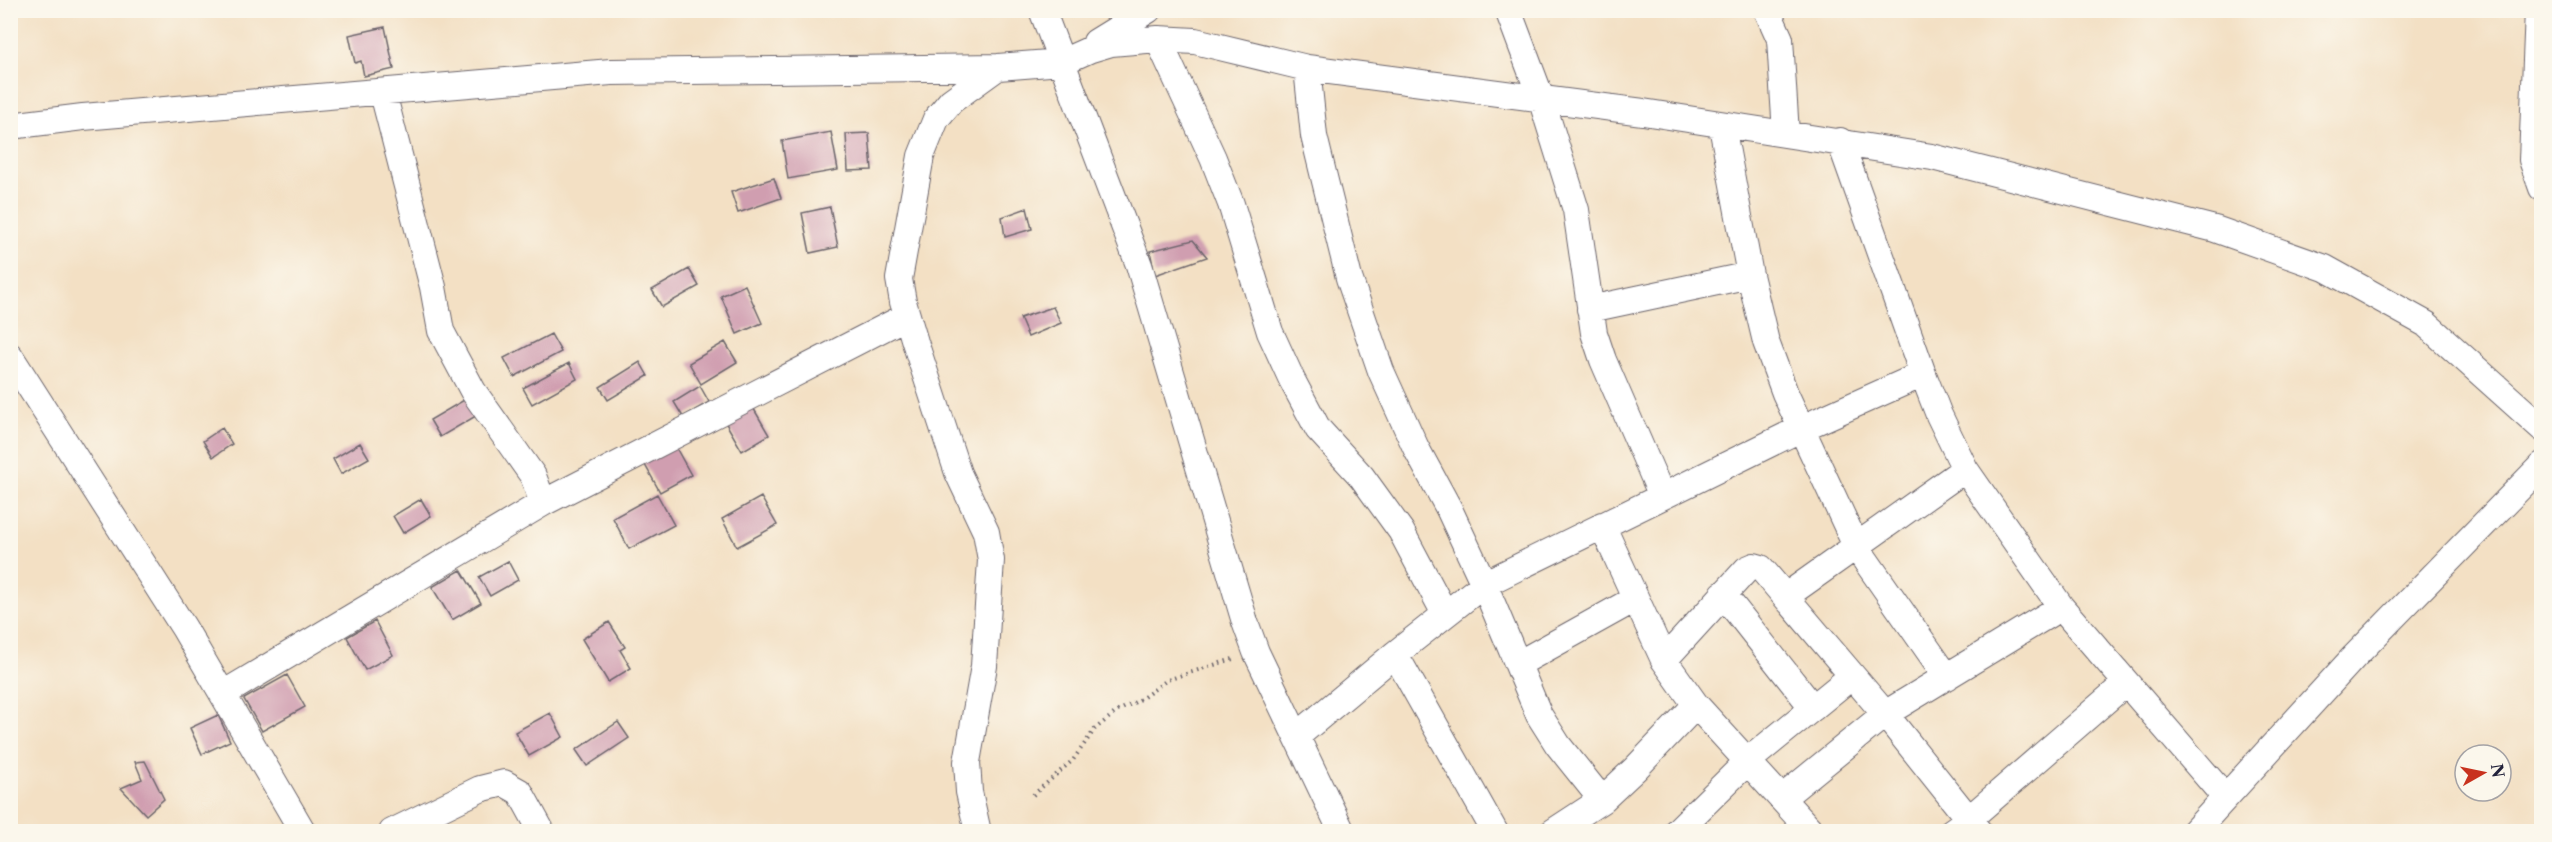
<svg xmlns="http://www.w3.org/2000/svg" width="2552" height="842" font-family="'Libre Caslon Text',serif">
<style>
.building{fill:#d09eb0}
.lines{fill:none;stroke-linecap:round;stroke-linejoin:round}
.minor-casing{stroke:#6b646b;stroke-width:28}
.path{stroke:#6b646b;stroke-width:4;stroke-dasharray:1.5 4.5;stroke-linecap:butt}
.minor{stroke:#fff;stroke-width:26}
</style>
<rect width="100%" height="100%" fill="#fbf7ec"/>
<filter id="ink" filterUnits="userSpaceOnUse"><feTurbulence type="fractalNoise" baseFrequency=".0167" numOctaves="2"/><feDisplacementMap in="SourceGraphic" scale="12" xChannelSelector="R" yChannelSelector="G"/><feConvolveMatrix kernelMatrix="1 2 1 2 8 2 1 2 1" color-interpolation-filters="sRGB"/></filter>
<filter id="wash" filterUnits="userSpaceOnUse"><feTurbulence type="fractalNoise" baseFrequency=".008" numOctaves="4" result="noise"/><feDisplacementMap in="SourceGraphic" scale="24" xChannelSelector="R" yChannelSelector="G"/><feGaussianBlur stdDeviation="1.35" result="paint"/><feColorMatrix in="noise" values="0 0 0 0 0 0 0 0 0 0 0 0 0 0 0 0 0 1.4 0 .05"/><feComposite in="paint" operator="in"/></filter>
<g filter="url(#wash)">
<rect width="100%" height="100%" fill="#f3e0c4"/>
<g id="blocks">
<path class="building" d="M385,27L394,69L364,76L361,61L355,63L349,35Z
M831,132L838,170L788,179L782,141Z
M869,133L872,170L848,171L846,134Z
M774,178L781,198L738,213L731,192Z
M830,207L838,247L810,253L802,213Z
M1027,208L1032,229L1005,237L1002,217Z
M1193,240L1207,257L1155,275L1150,251Z
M689,269L699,286L662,307L652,290Z
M745,285L762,323L737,334L721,296Z
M1053,307L1061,323L1028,337L1020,318Z
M551,334L561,352L514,377L504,358Z
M725,342L737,362L701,384L689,363Z
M640,362L648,376L608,400L600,387Z
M569,363L577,379L532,404L523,388Z
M700,386L709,402L683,417L674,402Z
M471,396L481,413L440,437L430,420Z
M751,404L769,435L742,451L724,420Z
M222,428L232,444L213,457L203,441Z
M670,437L691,475L660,492L639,454Z
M360,443L369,458L341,474L333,459Z
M657,494L674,525L629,549L613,518Z
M761,497L777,525L737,547L722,519Z
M421,499L431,516L403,533L393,516Z
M508,561L518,580L490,596L479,577Z
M461,570L481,603L452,620L432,587Z
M375,621L393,655L365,670L347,637Z
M609,622L625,647L620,650L631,668L608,682L582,639Z
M287,675L305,707L262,731L244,699Z
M550,713L563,737L529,756L515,732Z
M218,715L230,741L202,754L190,728Z
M618,722L629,738L587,766L576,750Z
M145,761L164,799L146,815L121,788L142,779L135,762Z"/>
</g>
</g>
<g filter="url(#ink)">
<use href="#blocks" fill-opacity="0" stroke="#6b646b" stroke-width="1.5"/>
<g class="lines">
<defs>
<path id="minor" d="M1042,10L1139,265L1245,622L1256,652L1342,832
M1508,10L1541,98L1576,210L1594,333L1603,360L1662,496
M1767,10L1780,39L1786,134
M2538,10L2532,160L2542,188
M1158,39L1213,158L1231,204L1270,332L1292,380L1318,429L1362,477L1401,531L1445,614
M1096,42L1148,10
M1307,68L1314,136L1324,177L1349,278L1381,371L1416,448L1449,509L1484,584L1539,715L1558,745L1602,800
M383,93L433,287L441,331L473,391L533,476L543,503
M10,126L83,117L611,72L998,67L1062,62L1091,49L1111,43L1158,39L1195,41L1307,68L1643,112L1932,157L2215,229L2325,268L2426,324L2542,428
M1722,126L1750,275L1766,342L1785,393L1857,548L1947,677
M1840,141L1923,374L1939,415L1965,469L2061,607L2225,797
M1590,309L1750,275
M10,356L184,628L303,832
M1602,525L1664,660L1696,705L1812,832
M1723,594L1813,708
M1786,596L1965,469
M1395,654L1495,832
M1664,660L1747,569L1754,566L1761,568L1885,714L1979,832
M1518,664L1635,599
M223,694L543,503L907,316
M1297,736L1395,654L1484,584L1800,429L1923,374
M1782,798L1885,714L2061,607
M392,832L480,789L504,783L520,792L542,832
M978,832L969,792L967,762L984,666L991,560L986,532L958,473L915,342L903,302L899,279L921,156L936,119L951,101L998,67
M1553,832L1602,800L1635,769L1696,705
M1676,832L1749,760L1852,676
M1951,832L1969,819L2126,683
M2194,832L2354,657L2542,465"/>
</defs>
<use href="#minor" class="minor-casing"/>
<path class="path" d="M1033,795L1073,760L1095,729L1116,712L1141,699L1167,680L1236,658"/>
<use href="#minor" class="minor"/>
</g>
</g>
<rect width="2552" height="842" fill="none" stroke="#fbf7ec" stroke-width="36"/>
<g transform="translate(2483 773) rotate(81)"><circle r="28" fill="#fbf7ec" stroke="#a4a2a5" stroke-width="1.5"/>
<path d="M0-4.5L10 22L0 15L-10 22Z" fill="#c8321e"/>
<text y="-9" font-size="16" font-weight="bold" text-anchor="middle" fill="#22223b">N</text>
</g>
</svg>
